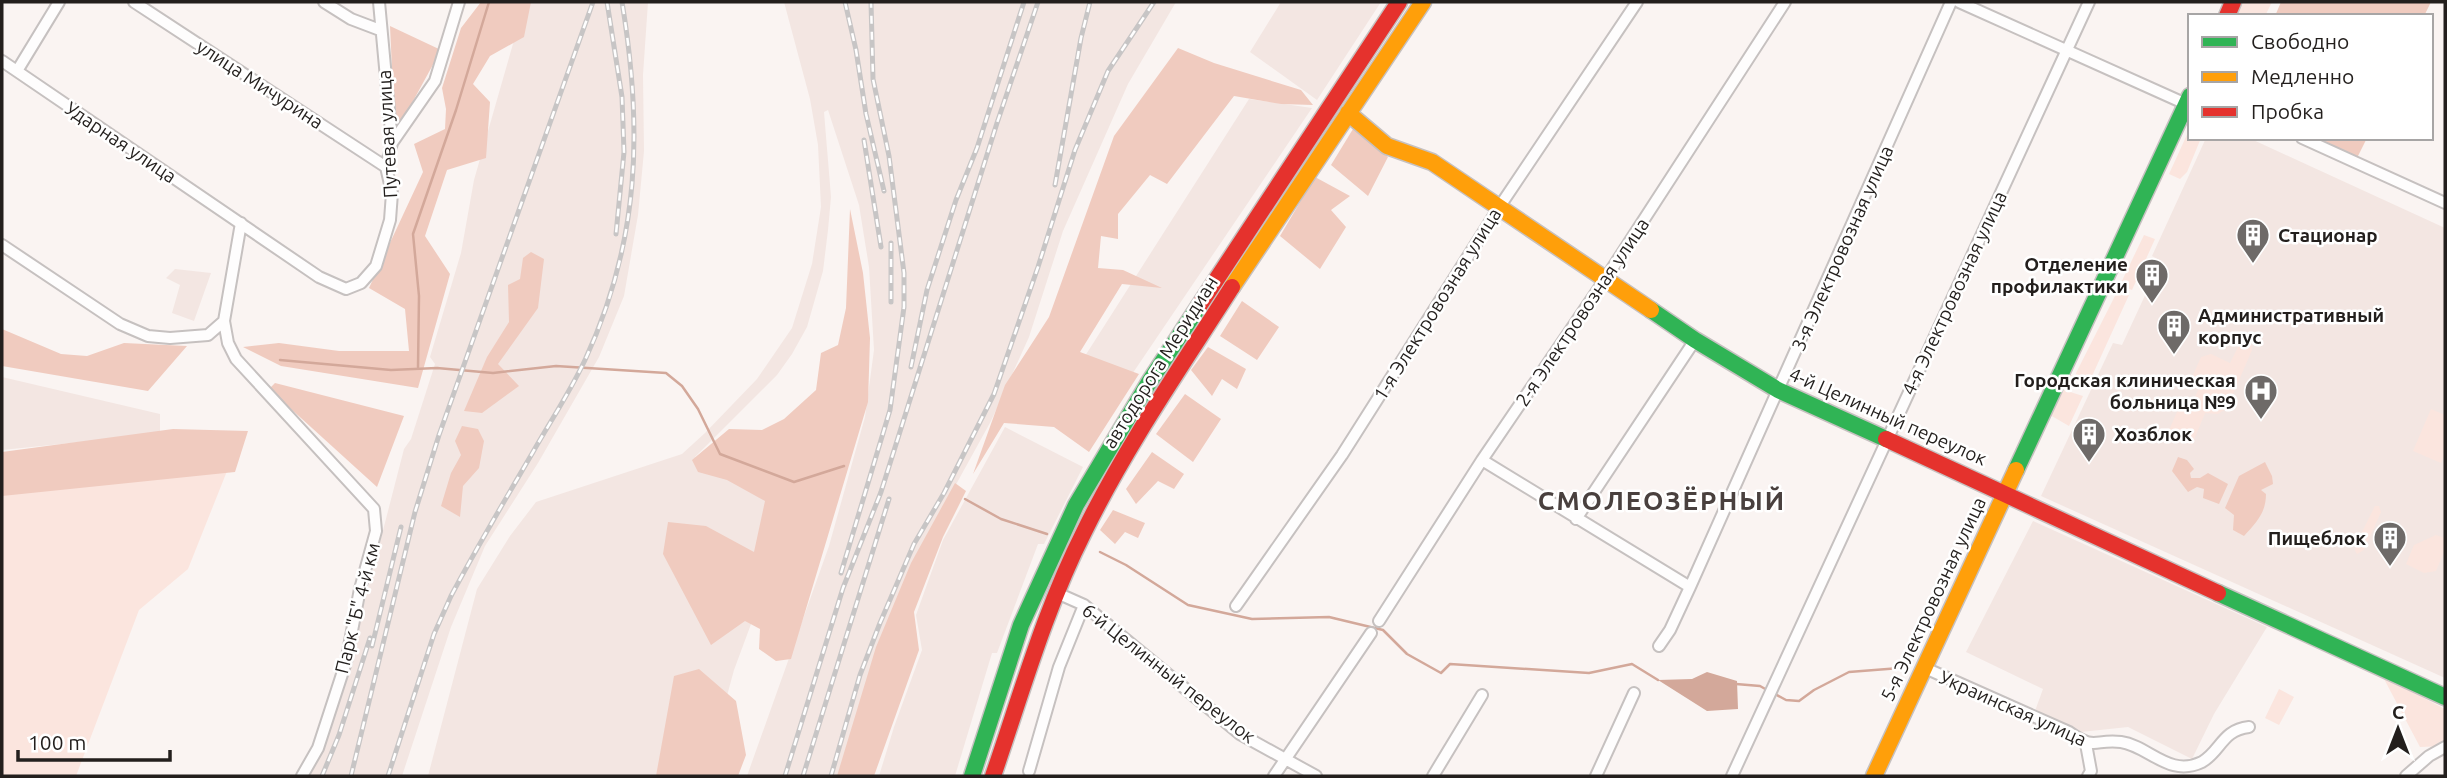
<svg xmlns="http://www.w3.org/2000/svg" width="2447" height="778" font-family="Ubuntu,sans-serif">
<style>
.built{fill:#f3e6e2}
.green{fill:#fbe5de}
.forest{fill:#f0cbbf}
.water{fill:#d3a89a}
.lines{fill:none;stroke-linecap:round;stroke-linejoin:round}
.stream{stroke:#d3a89a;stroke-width:2.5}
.street-casing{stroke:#c6c1c0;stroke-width:14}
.fast-casing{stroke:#c6c1c0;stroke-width:19}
.slow-casing{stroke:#c6c1c0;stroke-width:19}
.jam-casing{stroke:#c6c1c0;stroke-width:19}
.street{stroke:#fefdfd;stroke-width:10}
.fast{stroke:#30b455;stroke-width:16}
.slow{stroke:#ff9f0a;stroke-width:16}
.jam{stroke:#e5322d;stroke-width:16}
.rail-casing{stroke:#c7c5c5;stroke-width:5}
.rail{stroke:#fff;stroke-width:2.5;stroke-dasharray:8;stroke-linecap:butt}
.labels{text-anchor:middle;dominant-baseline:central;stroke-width:5;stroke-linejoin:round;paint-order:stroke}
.street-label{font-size:19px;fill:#231f1d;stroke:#fff}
.poi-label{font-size:19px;font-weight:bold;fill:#231f1d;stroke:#fff;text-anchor:start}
.district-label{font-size:26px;font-weight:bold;letter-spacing:2px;fill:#49403e;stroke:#fff}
</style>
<rect width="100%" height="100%" fill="#faf4f2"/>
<path class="built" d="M525,2H648L643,75L644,151L638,215L624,296L599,357L538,463L485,546L451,627L402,776H306L347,670L404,449L411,439L435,364L430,357L461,253L474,180Z
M784,2H1176L1128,84L1063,231L1029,337L991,421L937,519L841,776H747L829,546L865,417L874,350L869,267L859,205L828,110L824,112L831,197L828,230L823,271L807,327L792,354L777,375L695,457L786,489L764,589L734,670L705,776H428L477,589L510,536L536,502L682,454L705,433L757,379L792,328L812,264L821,207L818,145L810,99Z
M1281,2H1381L1317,100L1250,52Z
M1249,99L1312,108L1120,392L1078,367Z
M2206,138H2249L2445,228V678L2041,496L2113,343L2122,345L2161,261L2152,256Z
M175,269L211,273L194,321L172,313L180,285L166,278Z
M2,377L160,414V434L2,450Z
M1005,427L1083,467L1044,544H1038L997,653H992L955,776H879L894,727L922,650L916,615L943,540Z
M2033,521L2267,627L2214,714L2192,759L2128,727L2081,732L2035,711L2043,689L1966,652Z"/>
<path class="green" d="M2240,2H2272L2265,16H2234Z
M2190,128V138H2201L2187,172L2180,179L2169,174Z
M2144,235L2155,239L2132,290L2120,285Z
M2118,290L2129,295L2087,387L2071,380L2069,375H2075Z
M2244,342L2251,344L2252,350L2227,408L2218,414L2205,413L2192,445L2173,437L2169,430L2177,412L2180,410L2188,412L2199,388L2189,384L2201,357L2211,354L2230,363L2238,347Z
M2064,390L2083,396L2069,426L2050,415Z
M2431,409L2445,415V454L2441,463L2413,451Z
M233,456L188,569L139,610L76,776H2V477Z
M2375,506H2379L2381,512L2364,550L2357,554L2355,551L2356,544Z
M2436,535L2445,538V550L2436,571L2424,573L2406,564L2414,545Z
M2383,677L2445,709L2444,746L2420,747Z
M2279,689L2294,697L2279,725L2265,718Z"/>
<path class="forest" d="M481,2H531L524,37L490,56L473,84L490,102L486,158L447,170L425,236L450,274L418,388L281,366L243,347L279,343L339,351H409L405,309L369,288L423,172L414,144L445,129L446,109L442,88L461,28Z
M2281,2H2431L2424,16H2275Z
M390,26L441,50L395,134Z
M1178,48L1214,63L1301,90L1313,105L1281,104L1234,96L1167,184L1150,175L1118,214V239L1101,236L1098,268L1123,270L1162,288L1122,284L1080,352L1139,374L1089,452L1054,427L1004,423L973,474L1005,385L1049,317L1114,136Z
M1353,129L1388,157L1368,196L1331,165Z
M2315,138H2367L2357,158Z
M1315,177L1350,196L1331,210L1346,227L1320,269L1280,236Z
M850,209L863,273L870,338L868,402L791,659L776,661L759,649L760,629L745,621L711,645L663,554L668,522L706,526L754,552L765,501L727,480L698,472L692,460L729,429L762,430L784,419L816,390L821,353L838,345L846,308Z
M531,252L544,259L538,308L498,364L519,386L482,413L464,411L487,357L509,322L508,285L520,279L523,258Z
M1242,301L1279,327L1257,360L1220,336Z
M2,329L61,354L87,356L124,343L187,346L148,391L2,366Z
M1208,347L1246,369L1237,389L1222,379L1212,396L1191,370Z
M275,383L404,416L377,487L269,389Z
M1185,394L1221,419L1193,462L1156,434Z
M462,426L478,429L484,441L479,468L463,486L460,517L441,506L451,473L461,455L455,441Z
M173,429L248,431L235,472L2,496V452Z
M1152,452L1184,474L1174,489L1158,481L1136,504L1126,489Z
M2178,457L2187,460L2194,469L2190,473L2191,478H2200L2208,473L2228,484L2219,504L2203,498L2204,489L2197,487L2188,492L2172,471Z
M2265,462L2272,476L2273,484L2261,490L2266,494C2266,513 2256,523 2244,536L2233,530L2234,515L2225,508L2239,476Z
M955,483L966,491L943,537L914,612L919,650L874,776H837L876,647L911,563Z
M1113,510L1145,523L1138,538L1125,532L1115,544L1100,530Z
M699,669L736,701L746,755L738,776H656L674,676Z"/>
<path class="water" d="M1707,672L1737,681L1738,709L1707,711L1658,680L1692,679Z"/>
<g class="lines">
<path class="stream" d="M280,360L391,370L437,368L493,373L556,366L666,373L682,386L698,409L720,454L794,482L844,466
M418,367L419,296L413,234L456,110L489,2
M965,499L1001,519L1047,534
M1100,552L1126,565L1188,605L1252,619L1329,617L1383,630L1407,654L1441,673L1450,664L1589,673L1632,664L1658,680
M1736,684L1760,686L1767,690
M1773,693L1786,700L1799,701L1814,690L1849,672L1900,668"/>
<defs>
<path id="street" d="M134,2L386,167
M324,2L351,19L380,30
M1959,2L2186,104
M2,61L319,277L346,289L361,283L376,266L390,220L392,193L386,167L392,143L379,2
M17,71L59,2
M2302,138L2445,203
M392,143L435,81L459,2
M241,223L224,321L228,343L236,359L374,509L376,531L360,589L346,662L318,748L302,776
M2,245L120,324L148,336L170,338L208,335L224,321
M1482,460L1690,587
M1576,519L1695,340
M1057,593L1084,605L1240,734L1316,776
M1236,606L1342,455L1500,206L1637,2
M1379,621L1482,460L1606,278L1785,2
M1659,646L1670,630L1690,587L1951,2
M1925,668L2069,732C2096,751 2093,739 2121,742C2149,746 2169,778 2202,762C2221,751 2222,730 2249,727
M2086,744L2091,771L2088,776
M1029,771L1059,667L1084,605
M1274,776L1371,633
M1433,776L1482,695
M1596,776L1634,693
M1732,776L2089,2
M2406,776L2429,756L2445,747"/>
<path id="fast" d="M1651,310L1695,340L1778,390L1886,439
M2016,470L2190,96
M2218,593L2445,697
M972,776L1021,625L1076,505L1148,384L1199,306"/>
<path id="slow" d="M1348,113L1387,146L1432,162L1651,310
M1232,287L1423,2
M1874,776L2016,470"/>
<path id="jam" d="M2227,16L2233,2
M1199,306L1399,2
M1886,439L2218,593
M993,776C1021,695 1045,609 1084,532C1126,446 1181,367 1232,287"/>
</defs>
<use href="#street" class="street-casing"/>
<use href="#fast" class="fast-casing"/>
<use href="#slow" class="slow-casing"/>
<use href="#jam" class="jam-casing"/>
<use href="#street" class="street"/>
<use href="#fast" class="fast"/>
<use href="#slow" class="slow"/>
<use href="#jam" class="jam"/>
<defs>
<path id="rail" d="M607,2L622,97L624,152L616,234
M845,2L856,50L866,114L884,191
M864,140L881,247
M1055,185L1081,38L1090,2
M891,243V302
M911,367L927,290L956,200L977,148L1024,2
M841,573L890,410L904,307V273L889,156L873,79L871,2
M372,646L401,527
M322,776L339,735L370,638
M351,776L415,512L439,435L593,2
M388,776L434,634L451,596C477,547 505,500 533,452C550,422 570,392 585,360C640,241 643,129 622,2
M785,776L843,588L881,492L997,123L1038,2
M803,776L889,499
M831,776L860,675L880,623L914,544L944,493L994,394L1038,267L1075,150L1108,71L1154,2"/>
</defs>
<use href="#rail" class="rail-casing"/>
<use href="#rail" class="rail"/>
</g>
<defs>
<symbol id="building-pin" viewBox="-11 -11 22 30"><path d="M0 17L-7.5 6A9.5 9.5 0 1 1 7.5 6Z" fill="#6e6a68" stroke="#fff"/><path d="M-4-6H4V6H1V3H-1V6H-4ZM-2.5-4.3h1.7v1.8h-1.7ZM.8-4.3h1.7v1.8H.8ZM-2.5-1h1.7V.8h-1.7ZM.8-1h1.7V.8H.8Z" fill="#fff"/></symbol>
<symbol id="hospital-pin" viewBox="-11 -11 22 30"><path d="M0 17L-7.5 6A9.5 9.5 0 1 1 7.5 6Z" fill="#6e6a68" stroke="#fff"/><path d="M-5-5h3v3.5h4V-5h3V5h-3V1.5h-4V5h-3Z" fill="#fff"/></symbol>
</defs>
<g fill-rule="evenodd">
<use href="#building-pin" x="2234" y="216" width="38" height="52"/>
<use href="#building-pin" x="2133" y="256" width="38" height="52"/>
<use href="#building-pin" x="2155" y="307" width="38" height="52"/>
<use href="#hospital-pin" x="2242" y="372" width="38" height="52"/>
<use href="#building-pin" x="2070" y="415" width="38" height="52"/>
<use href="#building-pin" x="2371" y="519" width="38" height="52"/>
</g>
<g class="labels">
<g class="street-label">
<text transform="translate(260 84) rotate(33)">улица Мичурина</text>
<text transform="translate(387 134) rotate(-93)">Путевая улица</text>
<text transform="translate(121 142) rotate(34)">Ударная улица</text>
<text transform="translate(1842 248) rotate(-66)">3-я Электровозная улица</text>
<text transform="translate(1954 293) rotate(-65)">4-я Электровозная улица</text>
<text transform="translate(1437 304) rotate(-58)">1-я Электровозная улица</text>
<text transform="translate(1582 312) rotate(-56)">2-я Электровозная улица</text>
<text transform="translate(1160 362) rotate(-58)">автодорога Меридиан</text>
<text transform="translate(1888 416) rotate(24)">4-й Целинный переулок</text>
<text transform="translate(1933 599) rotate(-65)">5-я Электровозная улица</text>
<text transform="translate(357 608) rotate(-76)">Парк "Б" 4-й км</text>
<text transform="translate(1169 673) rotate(38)">6-й Целинный переулок</text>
<text transform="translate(2013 708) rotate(24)">Украинская улица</text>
</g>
<g class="poi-label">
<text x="2278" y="235">Стационар</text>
<text x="2128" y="264" text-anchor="end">Отделение<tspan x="2128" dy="22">профилактики</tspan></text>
<text x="2198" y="315">Административный<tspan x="2198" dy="22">корпус</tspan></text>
<text x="2236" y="380" text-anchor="end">Городская клиническая<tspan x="2236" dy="22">больница №9</tspan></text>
<text x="2114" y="434">Хозблок</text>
<text x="2366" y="538" text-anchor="end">Пищеблок</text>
</g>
<g class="district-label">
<text x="1662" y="500">СМОЛЕОЗЁРНЫЙ</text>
</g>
</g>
<rect width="2447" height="778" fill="none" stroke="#231f1d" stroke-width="7"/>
<rect x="2188" y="14" width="245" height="126" fill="#ffffff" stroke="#a7a5a5" stroke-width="2"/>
<rect x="2202" y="37" width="35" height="10" fill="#30b455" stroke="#a7a5a5" stroke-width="2"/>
<text x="2251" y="49" font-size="21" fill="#231f1d">Свободно</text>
<rect x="2202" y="72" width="35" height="10" fill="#ff9f0a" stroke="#a7a5a5" stroke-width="2"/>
<text x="2251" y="84" font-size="21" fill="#231f1d">Медленно</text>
<rect x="2202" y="107" width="35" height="10" fill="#e5322d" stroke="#a7a5a5" stroke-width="2"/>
<text x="2251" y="119" font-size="21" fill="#231f1d">Пробка</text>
<g transform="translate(2398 729)" stroke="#ffffff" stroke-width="5" paint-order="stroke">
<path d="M0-5L12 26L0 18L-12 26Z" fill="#231f1d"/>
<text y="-10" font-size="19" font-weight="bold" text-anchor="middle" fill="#231f1d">С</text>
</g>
<path d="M18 750v10h152v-10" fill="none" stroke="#231f1d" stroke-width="3.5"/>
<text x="28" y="750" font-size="21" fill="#231f1d" stroke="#ffffff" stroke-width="5" paint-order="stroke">100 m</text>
</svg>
